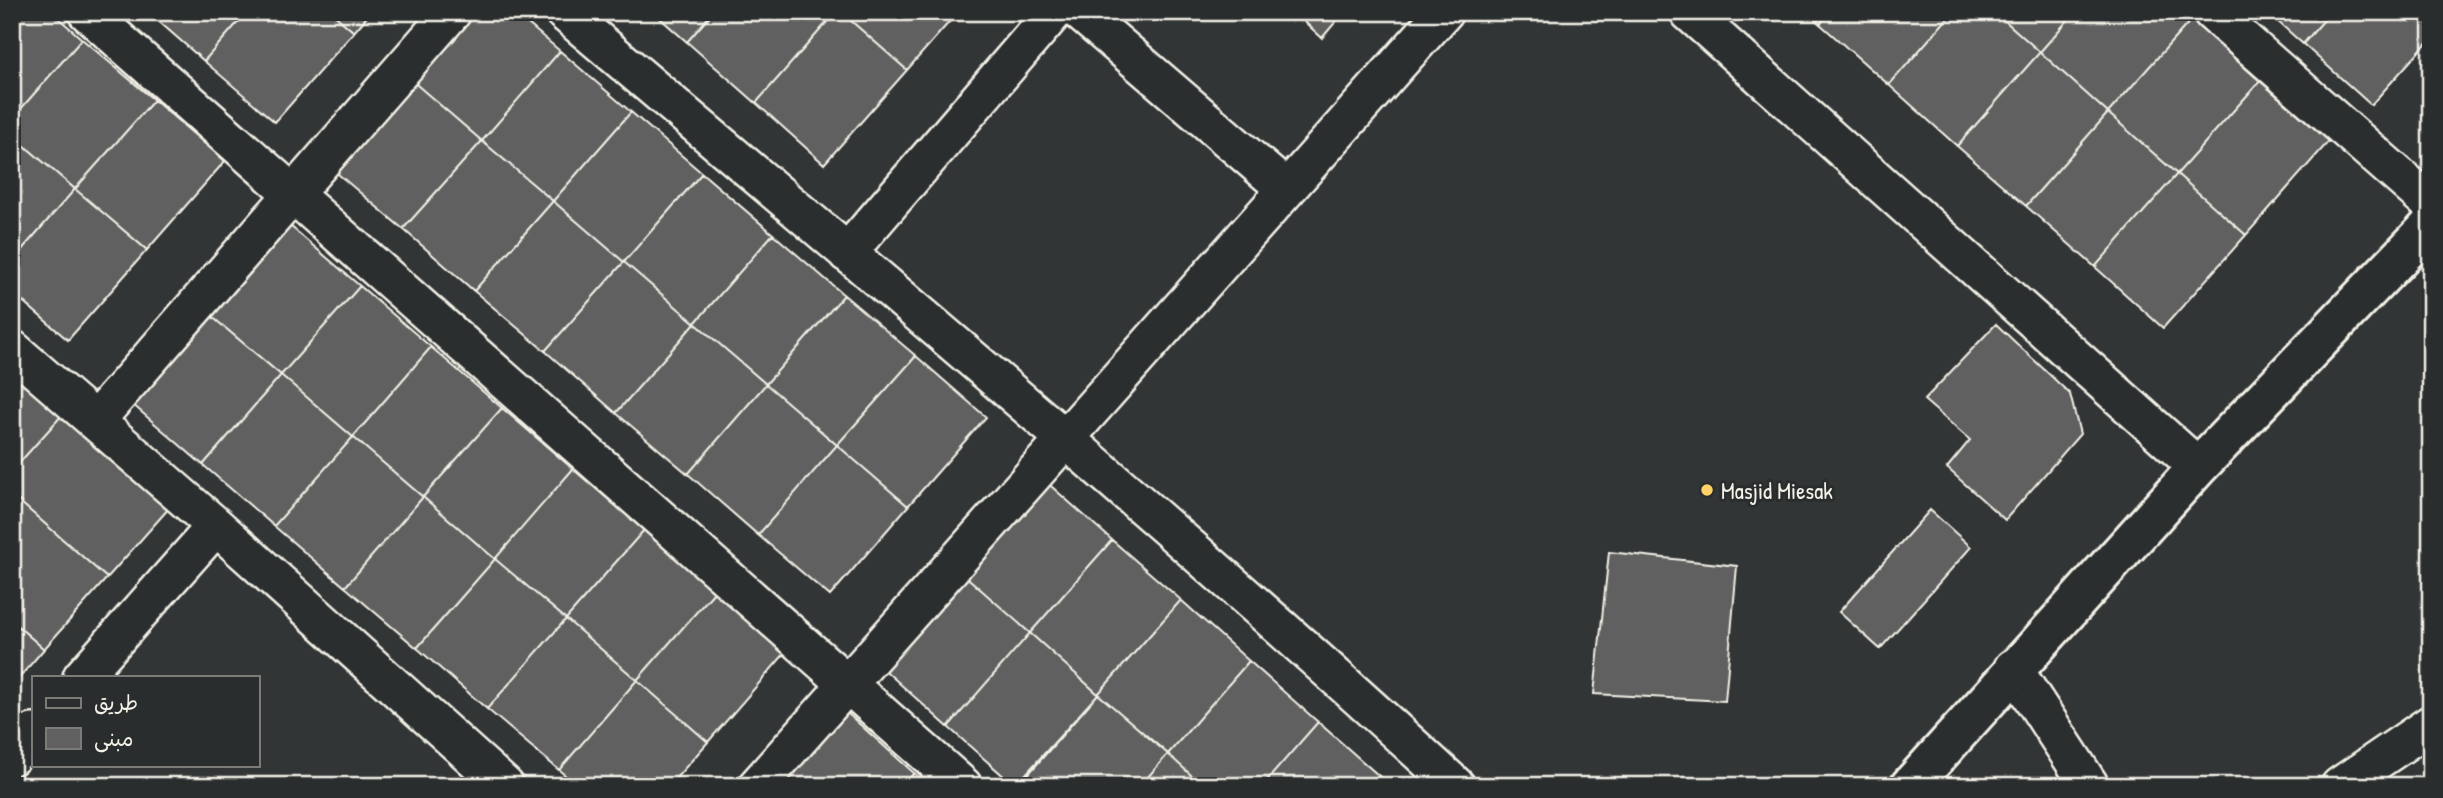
<svg xmlns="http://www.w3.org/2000/svg" width="2443" height="798" font-family="'Patrick Hand','Playpen Sans Arabic',sans-serif">
<style>
.building{fill:#5f605f;stroke:#f4f1e8;stroke-width:2}
.lines{fill:none;stroke-linecap:round;stroke-linejoin:round}
.street-casing{stroke:#f4f1e8;stroke-width:42}
.secondary-casing{stroke:#f4f1e8;stroke-width:44}
.street{stroke:#2a2d2e;stroke-width:37}
.secondary{stroke:#2a2d2e;stroke-width:38}
.poi-dot{fill:#ffd166;stroke:#2a2d2e;stroke-width:2.5}
.labels{text-anchor:middle;dominant-baseline:central;stroke-width:6;stroke-linejoin:round;paint-order:stroke}
.poi-label{font-size:23px;fill:#f4f1e8;stroke:#2a2d2e;text-anchor:start}
</style>
<rect width="100%" height="100%" fill="#323535"/>
<filter id="ink" filterUnits="userSpaceOnUse"><feTurbulence type="fractalNoise" baseFrequency=".0143" numOctaves="2"/><feDisplacementMap in="SourceGraphic" scale="14" xChannelSelector="R" yChannelSelector="G"/><feConvolveMatrix kernelMatrix="1 2 1 2 8 2 1 2 1" color-interpolation-filters="sRGB"/></filter>
<g filter="url(#ink)">
<path class="building" d="M12,12H52L82,39L12,119Z
M148,12H247L204,61Z
M247,12H331L354,32L275,122L204,61Z
M331,12H371L354,32Z
M469,12H514L560,51L482,141L410,79Z
M653,12H713L687,42Z
M713,12H836L756,103L687,42Z
M836,12H841L907,70L824,164L756,103Z
M841,12H958L907,70Z
M1294,12H1344L1322,38Z
M1807,12H1831L1820,24Z
M1831,12H1953L1889,85L1820,24Z
M1953,12H1995L2040,52L1957,146L1889,85Z
M1995,12H2075L2040,52Z
M2075,12H2183L2191,20L2108,113L2040,52Z
M2267,12H2331L2303,44Z
M2331,12H2431V38L2371,105L2303,44Z
M2191,20L2260,81L2177,174L2108,113Z
M82,39L154,100L75,189L12,135V119Z
M560,51L631,112L553,201L482,141Z
M2040,52L2108,113L2026,206L1957,146Z
M410,79L482,141L403,229L332,169Z
M2260,81L2329,141L2246,235L2177,174Z
M154,100L225,161L147,250L75,189Z
M631,112L702,173L624,262L553,201Z
M2108,113L2177,174L2095,267L2026,206Z
M12,135L75,189L12,261Z
M482,141L553,201L474,291L403,229Z
M702,173L773,234L695,323L624,262Z
M2177,174L2246,235L2163,328L2095,267Z
M75,189L147,250L68,340L12,292V261Z
M553,201L624,262L545,351L474,291Z
M289,225L360,286L281,375L210,315Z
M773,234L844,295L766,384L695,323Z
M624,262L695,323L616,413L545,351Z
M360,286L431,347L353,437L281,375Z
M844,295L916,356L837,445L766,384Z
M210,315L281,375L203,465L132,404Z
M695,323L766,384L688,474L616,413Z
M1996,324L2070,394L2080,434L2005,520L1947,468L1970,440L1924,400Z
M431,347L502,408L423,497L353,437Z
M916,356L986,417L908,506L837,445Z
M12,368L63,414L12,471Z
M281,375L353,437L274,526L203,465Z
M766,384L837,445L758,535L688,474Z
M502,408L573,469L495,559L423,497Z
M63,414L170,507L107,578L12,495V471Z
M353,437L423,497L345,587L274,526Z
M837,445L908,506L830,596L758,535Z
M573,469L644,530L566,619L495,559Z
M1043,479L1112,540L1030,633L961,572Z
M12,495L107,578L44,649L12,621Z
M423,497L495,559L417,648L345,587Z
M1930,510L1971,547L1880,649L1839,612Z
M644,530L715,591L637,680L566,619Z
M1112,540L1181,600L1098,694L1030,633Z
M1609,552L1737,566L1725,701L1594,694Z
M495,559L566,619L487,709L417,648Z
M961,572L1030,633L948,727L879,665Z
M715,591L786,652L708,742L637,680Z
M1181,600L1249,661L1168,754L1098,694Z
M566,619L637,680L559,770L487,709Z
M12,621L44,649L12,686Z
M1030,633L1098,694L1015,786L948,727Z
M1249,661L1318,722L1262,786H1203L1168,754Z
M637,680L708,742L669,786H577L559,770Z
M1098,694L1168,754L1140,786H1018Z
M846,712L914,773L903,786H780Z
M1318,722L1387,783L1385,786H1262Z
M1168,754L1203,786H1140Z
M914,773L929,786H903Z"/>
<g class="lines">
<defs>
<path id="street" d="M87,12L963,786
M564,12C864,267 1166,519 1456,786
M1080,12L1286,189
M1689,12L2198,467
M2212,12L2431,204
M847,253L1054,12
M12,349L216,526L505,786
M96,420L452,12
M2013,668L2090,786
M82,677L216,526
M12,756L33,733
M757,786L1444,12
M2340,786L2431,724"/>
<path id="secondary" d="M1910,786L2198,467L2431,225"/>
</defs>
<use href="#street" class="street-casing"/>
<use href="#secondary" class="secondary-casing"/>
<use href="#street" class="street"/>
<use href="#secondary" class="secondary"/>
</g>
</g>
<circle class="poi-dot" cx="1707" cy="490" r="7"/>
<g class="labels">
<g class="poi-label">
<text x="1721" y="490">Masjid Miesak</text>
</g>
</g>
<rect width="2443" height="798" fill="none" stroke="#2a2d2e" stroke-width="42"/>
<rect x="21" y="21" width="2401" height="756" fill="none" stroke="#f4f1e8" stroke-width="2.5" filter="url(#ink)"/>
<rect x="32" y="676" width="228" height="91" fill="#2a2d2e" stroke="#7b7b78" stroke-width="2"/>
<rect x="46" y="698" width="35" height="10" fill="#2a2d2e" stroke="#7b7b78" stroke-width="2"/>
<text x="94" y="710" font-size="21" fill="#f4f1e8">طريق</text>
<rect x="46" y="728" width="35" height="21" fill="#5f605f" stroke="#7b7b78" stroke-width="2"/>
<text x="94" y="746" font-size="21" fill="#f4f1e8">مبنى</text>
</svg>
